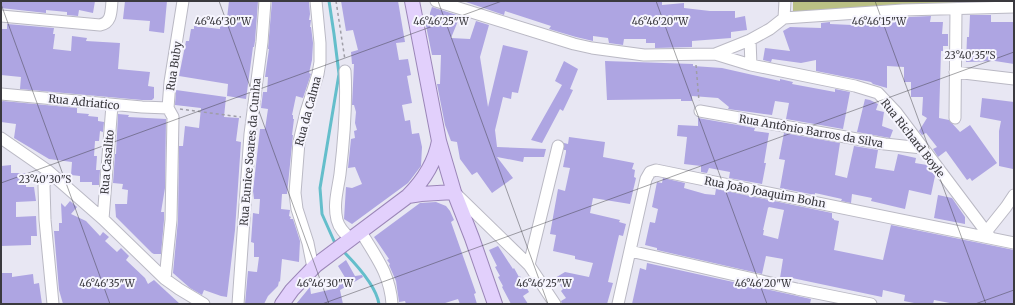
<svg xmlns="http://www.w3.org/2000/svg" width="1015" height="305" font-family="Merriweather,serif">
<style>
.green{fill:#bac084}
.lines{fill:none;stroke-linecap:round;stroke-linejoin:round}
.stream{stroke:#64becb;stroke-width:3}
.building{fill:#aea5e2;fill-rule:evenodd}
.minor-casing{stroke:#bab9c4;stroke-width:13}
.major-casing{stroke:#9b86b8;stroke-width:16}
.path{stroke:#9e9da6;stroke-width:1.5;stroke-dasharray:3 3;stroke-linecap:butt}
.minor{stroke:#fff;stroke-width:11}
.major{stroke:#e2d0fc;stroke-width:14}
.ticks{fill:none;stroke:#3a393e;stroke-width:1;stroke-opacity:0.45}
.labels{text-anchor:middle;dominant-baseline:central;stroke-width:4;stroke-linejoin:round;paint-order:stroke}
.street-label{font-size:11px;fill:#3a393e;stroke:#f6f5fe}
.ticks-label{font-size:10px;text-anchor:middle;fill:#3a393e;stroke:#f6f5fe;stroke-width:4;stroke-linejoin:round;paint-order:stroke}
</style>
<rect width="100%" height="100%" fill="#e8e7f3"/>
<path class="green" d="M793,1H1014V4L793,12Z"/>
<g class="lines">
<path class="stream" d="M329,1L334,34L339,74L320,188L322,214L334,241L337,244
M342,250C355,263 376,285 379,304"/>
</g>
<path class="building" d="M1,1H95L93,13L79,10L78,16L67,15V12L46,10V13L1,8Z
M125,1H167L164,33L149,31L150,21L123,19Z
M229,1H258L255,41L254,47H253L246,99L227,96L228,84L179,76L186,41H189L191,29H194V26L220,29V26L226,27Z
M272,1H302L309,2L310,14L309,20H311L310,27H311L313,43L312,60L309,73L311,74L303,98L296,96L292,115H293V119H294L292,135H293L287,194H282L281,209L290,210L289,216L291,217L290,219H293L300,241L299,262L282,259L280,282L279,281L278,286L268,296L264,304H245L248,271L257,272L259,257H254V243L251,242L253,213L259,214L260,199H254L253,191L260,129H265L268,109L261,108L263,92H267L268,77H265L269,49H268Z
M341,1H398L405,42L396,43L399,60L408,59L411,75L407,76L412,103L402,105L405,121L410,120L412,134L419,133L422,147L421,166L408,183L352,224L344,219L346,187L352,188L362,184L355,167L348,168L351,139L355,138L354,131L357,130L355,123L356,112L354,105H352L354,64H352L351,52L358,50L353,30L346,31Z
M466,1H662V5L684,3V8L710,11H735V18L745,16L747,30L731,32V38L692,41V47L655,48V43H646V39H624L623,45L609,43L608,38L593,36V41L576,37L549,29L551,26L505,11L504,15L466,2Z
M432,7L460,16L451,38L470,39L476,21L489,25L480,57L488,107L503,45L528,51L518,93L512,92L511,99L503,97L495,130L497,147L546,149L544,157H524L523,162L497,157L513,178L492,193L477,172L472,175L460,159L457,142L451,141L445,125L437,84H440L441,55H432L425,21L430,20V13Z
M970,15H991V22H1014V64L995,61L966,62L967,37H969Z
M931,16L930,22H943L942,34H948V46H943V51H941L939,118L949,120L960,132L970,125L997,163L972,181L970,178L967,180L946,151L938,157L933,149L937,147L926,133L922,135L919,131L927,118L922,115L923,97H911V82H904V67L887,66V88L873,84L871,82L816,71V60L801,63L772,59L771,62L763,60L765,48L790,51L783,31L790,27L821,28V23L830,22V24L852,25L853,21L888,22V18Z
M7,24L54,28L53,34H55L53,49L71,51L72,36L87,38L86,41L120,43L118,69L150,72L148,86L154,87V98L152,100H142L20,89L21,77L1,75V29H7Z
M564,61L578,69L570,89L573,90L563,111L560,109L542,143L531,140L562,85L555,81Z
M605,61L693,64V66L722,68L780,81V79L793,82L792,84L835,92V89L850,92L843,129L786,119L789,103L775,101L772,115L728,109L729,107L718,98L692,96V101H681V99L607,100Z
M176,90L226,97L224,117L239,118L236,141L241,142L235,230L227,297L221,296L204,290L202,295L190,288L173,273L178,220L179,146H183L185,126L199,128L201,108L175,105Z
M982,98L1014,102V159L1013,169L999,166V131L1001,121L980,117Z
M865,99L870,100L878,104L876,110L884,112L882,126L893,130L890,138L857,132Z
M3,101L77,108V113L89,114L88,116L98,117V121L104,122L103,132L100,131L99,141H95L94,156H97L96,170H100L99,185H92V182H80V176L71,175L72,162L49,159L14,138L16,124L1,122V102Z
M118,114L129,115L128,117L166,119L165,188L161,212H164V220L161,254H154L152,253L116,217L115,204H127L128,190L122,189L123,184L113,183L115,154H116Z
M698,118L755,128L754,131L769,133L764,163H766L762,184L729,178L730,172L709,168L707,173L701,172V166L684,164L687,137L677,136L678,125L698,126Z
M784,133L840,143L835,175L847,178L854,146L878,150L875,168L894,171L898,154L916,158L915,163L927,165L930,169V172L933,173L935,176L931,195L909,190L905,209L871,201L872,198L852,194L851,203L841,201L842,199L815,193V195L780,188L785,160L779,159Z
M569,137L605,142L603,157L634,163L632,169L635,170L634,177L636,178L630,204L593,198L590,213L620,220L619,222L626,224L623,236L619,235L608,282L613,283L607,304H562L561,301L566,298L561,291L563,289L555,278L565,272L589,277L593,263L575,259V256L553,251L556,235L550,234L558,189L565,191L570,168L563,167L566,152V150H564V143L568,144Z
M11,165V173H25L26,174V187H34L36,201L16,202V217L36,216L37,236H31V245L1,246V166Z
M663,178L685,183L684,188L705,194L715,195L716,189L832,213V218L834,219V220L839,221L834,250L883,260L891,225L1014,250V304H955L934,300L933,304H919L904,301L905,295L883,290L882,297L792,278L791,280L780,278L783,259L766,256L762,274L657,250V248L645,245L650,222L655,223L658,209L652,207L657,182L662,183ZM769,207L784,210L778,239L763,235L764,230H763L768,208Z
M938,195L952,198L965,217V224L934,218Z
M70,201L77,207L71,214L86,221L100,236L103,232L109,237L105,241L117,252L121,248L129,256L126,260L145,278L148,284L154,280L180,304H63L59,290L54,231H59V223H62L61,203L65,207Z
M436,202L446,206L450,211L454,220L451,222L476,293L474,294L477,304H460L458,299L442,304H428V303L406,304L405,301L399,302L396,281L389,265L390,264L387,260L389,259L374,237L420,203Z
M498,246L513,269L514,268L519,277L520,276L529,292L523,296L528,304H511L502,287L503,286L498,277L500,276L495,267L497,266L489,250Z
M346,260L355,276L362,275L363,277L340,290L343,304H296L310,287L311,294L333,289L331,283L346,279L338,266Z
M647,263L811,299L810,304H632L640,268L646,270Z
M1,273H12V277L33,274L34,284L39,283L42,304H1Z"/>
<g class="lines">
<defs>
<path id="minor" d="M436,1L574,44L592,48L644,55L715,54L751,65L855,86L878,93L896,112L990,237
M1,16L100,25C112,23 111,11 112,1
M784,18L903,10L1014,7
M750,40L751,65
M715,54L750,40L770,29L784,18L785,1
M345,71C347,105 344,140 340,174C338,189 333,204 337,220C339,228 344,233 351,239
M955,72L1014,79
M1,94L142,107L168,108
M168,108L170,82L183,1
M700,111L885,144L922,148
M955,118L956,9
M1,138L47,170L103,219L165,279L179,289L204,304
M47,170L44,186L45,220L53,304
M456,194L529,265L555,304
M103,219L112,105
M361,232C376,257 390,274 392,304
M986,232L1006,207L1014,195
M630,251L797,289L871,304
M529,265L558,146
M313,268L308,243L297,209L295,193L299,142L306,112L318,74L320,62V43L316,1
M165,279L171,220L173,117L168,108
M238,304L250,134L262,42L265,1
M618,304L646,179L650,172L656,170L1014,243"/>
<path id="major" d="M412,1L439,141L454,192L472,238L495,304
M408,196L421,194L454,192
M282,304L292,290L316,265L408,196C424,180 435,163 439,141"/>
</defs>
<use href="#minor" class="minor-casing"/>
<use href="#major" class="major-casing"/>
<path class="path" d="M336,1L345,60
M696,65L699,101
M180,109L241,117"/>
<use href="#minor" class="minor"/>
<use href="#major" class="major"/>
</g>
<path class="ticks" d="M219,1L329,304M438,1L548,304M656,1L767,304M875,1L986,304M1,4L110,304M1,183L502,1M322,304L1014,52M975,304L1014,290"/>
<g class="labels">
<g class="street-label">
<text transform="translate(174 66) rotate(-81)">Rua Buby</text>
<text transform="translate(84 102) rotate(6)">Rua Adriatico</text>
<text transform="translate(308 111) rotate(-75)">Rua da Calma</text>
<text transform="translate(811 131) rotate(10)">Rua Antônio Barros da Silva</text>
<text transform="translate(913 138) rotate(52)">Rua Richard Boyle</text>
<text transform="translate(250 152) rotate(-85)">Rua Eunice Soares da Cunha</text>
<text transform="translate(107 162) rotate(-85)">Rua Casalito</text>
<text transform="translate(765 192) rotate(11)">Rua João Joaquim Bohn</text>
</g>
</g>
<g class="ticks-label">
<text x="223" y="25">46°46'30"W</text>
<text x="441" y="25">46°46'25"W</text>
<text x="660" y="25">46°46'20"W</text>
<text x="879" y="25">46°46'15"W</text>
<text x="970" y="59">23°40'35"S</text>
<text x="45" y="183">23°40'30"S</text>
<text x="107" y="287">46°46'35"W</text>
<text x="325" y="287">46°46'30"W</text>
<text x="544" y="287">46°46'25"W</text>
<text x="763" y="287">46°46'20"W</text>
</g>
<rect width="1015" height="305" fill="none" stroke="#3a393e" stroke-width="4"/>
</svg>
